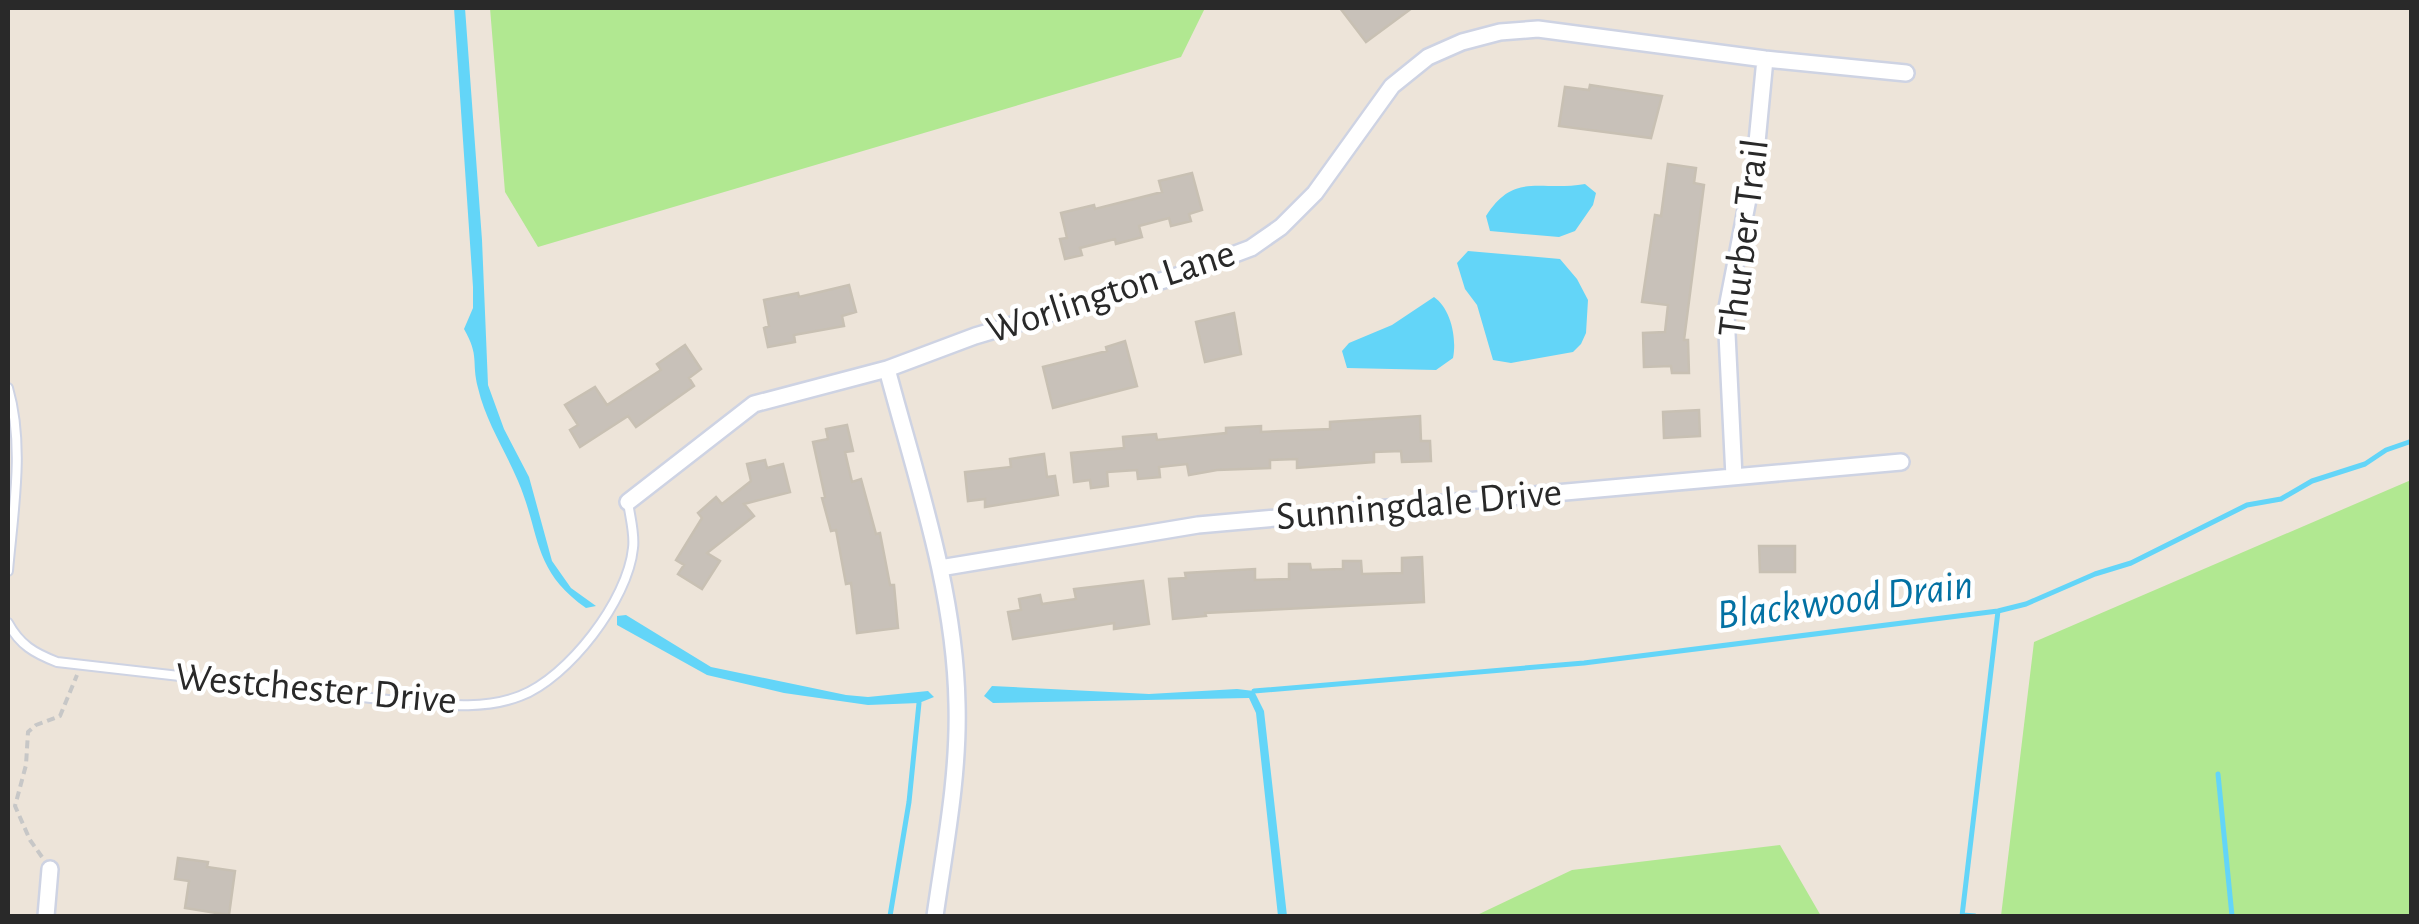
<svg xmlns="http://www.w3.org/2000/svg" width="2419" height="924" font-family="'Alegreya Sans',sans-serif">
<style>
.green{fill:#b1e891}
.water{fill:#63d5f8}
.lines{fill:none;stroke-linecap:round;stroke-linejoin:round}
.stream{stroke:#63d5f8;stroke-width:5}
.building{fill:#c8c1b9;stroke:#c8c0b3;stroke-width:2.5}
.service-casing{stroke:#ced3e3;stroke-width:12}
.minor-casing{stroke:#ced3e3;stroke-width:20}
.path{stroke:#c7c7c7;stroke-width:4;stroke-dasharray:8 5;stroke-linecap:butt}
.service{stroke:#fff;stroke-width:8}
.minor{stroke:#fff;stroke-width:15}
.labels{text-anchor:middle;dominant-baseline:central;stroke-width:9;stroke-linejoin:round;paint-order:stroke}
.street-label{font-size:40px;fill:#292929;stroke:#fff}
.water-label{font-size:42px;font-style:italic;fill:#0371a3;stroke:#fff}
</style>
<rect width="100%" height="100%" fill="#ede4d9"/>
<path class="green" d="M490,8H1205L1181,57L538,247L505,192Z
M2411,480V916H2001L2034,642Z
M1780,845L1821,916H1475L1572,870Z"/>
<path class="water" d="M454,8H465L482,240L488,385L504,429L529,477L552,561L571,588L596,606L586,608C532,570 541,535 518,481C505,450 486,422 478,388C471,361 480,357 464,329L473,308V287Z
M1585,184L1596,193L1593,205L1575,231L1559,237L1490,231L1486,216C1515,171 1539,192 1585,184Z
M1468,251L1560,259L1577,279L1588,300L1586,333L1581,344L1573,352L1511,363L1493,360L1477,305L1465,289L1457,263Z
M1434,297C1451,309 1457,338 1453,358L1436,370L1347,368L1342,351L1349,343L1392,325Z
M626,615L711,667L846,695L868,697L928,691L934,697L919,703L868,705L784,693L707,675L617,625V616Z
M992,686L1149,694L1237,689L1254,691L1264,711L1287,916H1278L1256,713L1249,698L993,703L984,696Z"/>
<g class="lines">
<path class="stream" d="M1254,691L1584,663L1998,611L2026,604L2095,574L2131,563L2247,505L2281,499L2312,481L2365,464L2386,450L2412,441
M2218,774L2232,916
M1963,915L1975,916
M890,916L909,802L919,703
M1962,916L1998,611"/>
</g>
<path class="building" d="M1340,8H1412L1366,42Z
M1590,85L1662,96L1651,138L1559,126L1565,87L1589,90Z
M1668,164L1696,168L1694,183L1704,185L1684,340H1688L1689,373H1672L1671,366L1644,367L1643,333L1665,332L1668,305L1642,302L1655,215L1661,216Z
M1192,173L1202,210L1189,214L1191,221L1171,226L1169,218L1139,226L1142,237L1116,244L1115,239L1080,248L1082,255L1065,259L1060,239L1067,238L1061,213L1094,205L1095,209L1162,192L1159,181Z
M849,285L856,312L842,316L844,326L794,335L795,342L768,347L764,328L769,326L764,300L798,293L799,297Z
M1234,313L1241,354L1205,362L1196,322Z
M1125,341L1137,386L1053,408L1043,367L1107,351L1106,347Z
M685,345L701,369L689,378L694,386L636,427L628,416L580,447L570,430L578,425L565,405L595,387L607,405L661,370L657,364Z
M1699,410L1700,436L1664,438L1663,412Z
M1420,416L1421,441H1430L1431,461L1402,462L1401,451L1374,452V462L1297,468V459L1270,460V468L1217,470L1189,475L1187,464L1159,467L1160,477L1138,479L1137,470L1107,472L1108,486L1091,488L1090,480L1074,482L1071,453L1124,448L1123,437L1156,434L1157,440L1226,433V428L1261,426V432L1330,429V422Z
M847,425L853,451L845,452L852,482L861,479L876,534L880,533L890,585H894L898,628L857,633L851,583L846,584L836,530L831,531L822,498L825,497L813,442L828,439L826,429Z
M1044,454L1047,477L1055,476L1058,495L985,507V499L968,501L965,472L1011,467L1010,459Z
M765,460L767,468L783,464L790,492L744,504L754,516L707,553L720,561L702,589L678,574L684,565L676,560L702,518L698,513L716,497L722,504L751,481L747,464Z
M1759,546H1795V572H1760Z
M1422,557L1424,602L1205,613L1206,616L1173,619L1169,579L1186,578L1185,573L1255,569V580L1289,579V564H1310L1311,570L1343,569V561H1361L1362,574L1402,573V558Z
M1143,581L1149,624L1114,629V623L1013,639L1008,612L1021,610L1019,599L1040,595L1042,604L1076,599L1074,589Z
M178,858L208,862L207,867L235,871L229,915L185,908L189,881L175,879Z"/>
<g class="lines">
<defs>
<path id="service" d="M8,388C25,446 13,512 8,571
M8,623C20,645 34,653 57,662L397,701C437,704 482,711 520,696C568,678 628,600 633,548C635,534 630,517 628,502"/>
<path id="minor" d="M887,369C916,478 955,590 957,704C959,775 945,846 935,916
M1734,477L1726,313L1755,163L1765,59
M628,502L754,404L887,369L975,336L1174,277L1251,248L1281,227L1315,193L1392,86L1428,57L1462,42L1500,32L1538,29L1765,59L1906,73
M940,568L1198,525L1901,462
M46,916L50,869"/>
</defs>
<use href="#service" class="service-casing"/>
<use href="#minor" class="minor-casing"/>
<path class="path" d="M42,857L30,840L15,806L26,765L28,732L36,725L60,716L77,675"/>
<use href="#service" class="service"/>
<use href="#minor" class="minor"/>
</g>
<g class="labels">
<g class="street-label">
<text transform="translate(1744 238) rotate(-83)">Thurber Trail</text>
<text transform="translate(1111 292) rotate(-18)">Worlington Lane</text>
<text transform="translate(1419 505) rotate(-5)">Sunningdale Drive</text>
<text transform="translate(316 689) rotate(5)">Westchester Drive</text>
</g>
<g class="water-label">
<text transform="translate(1845 600) rotate(-7)">Blackwood Drain</text>
</g>
</g>
<rect width="2419" height="924" fill="none" stroke="#292929" stroke-width="20"/>
</svg>
